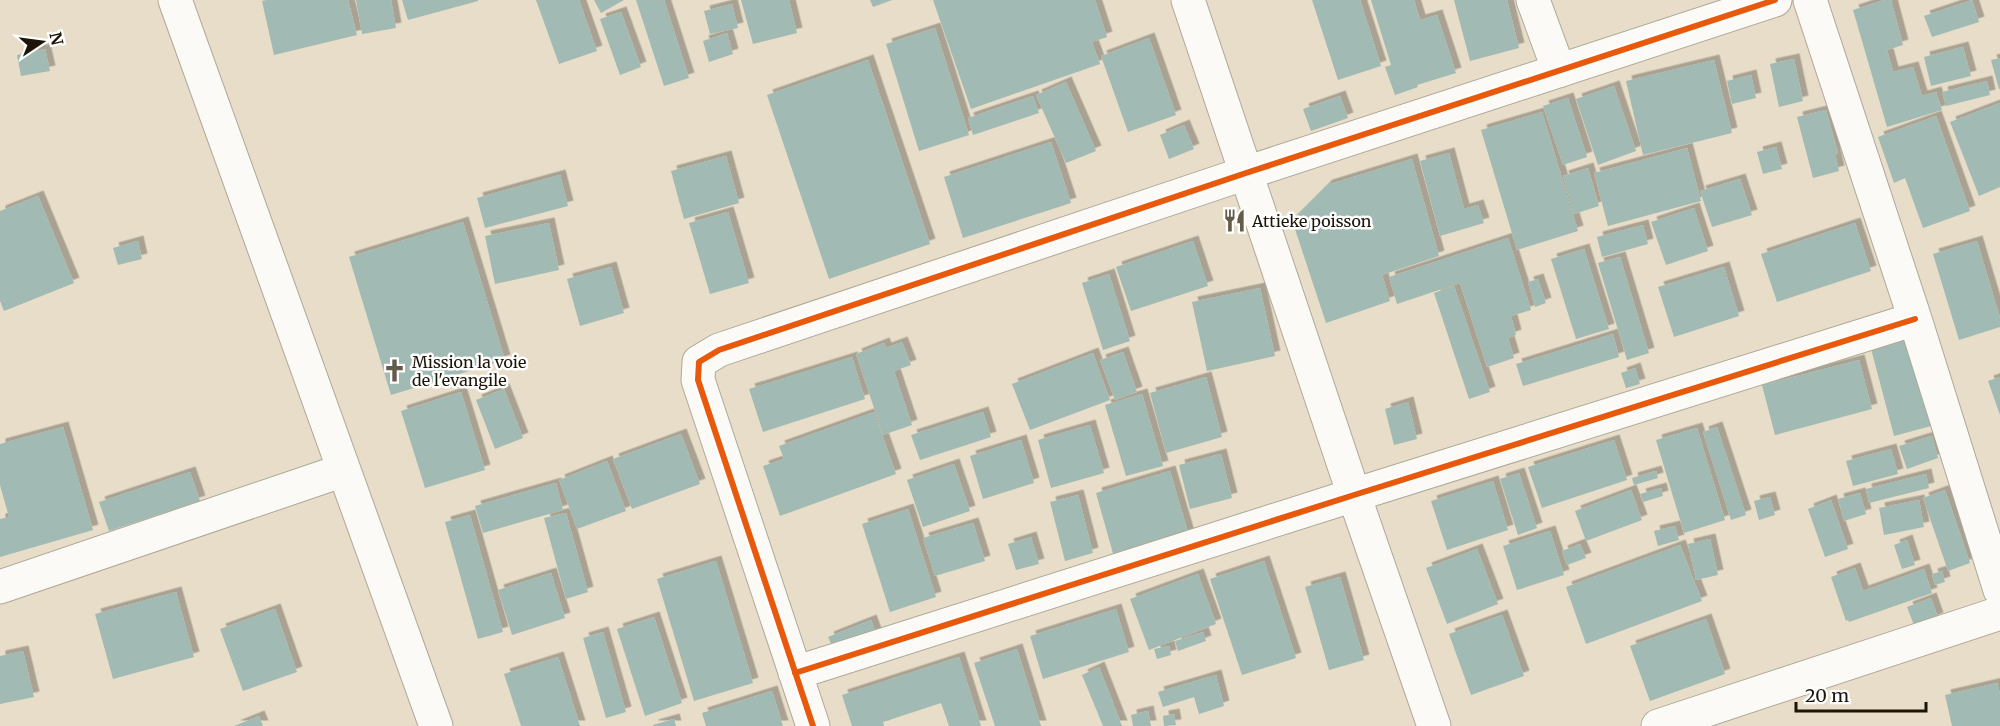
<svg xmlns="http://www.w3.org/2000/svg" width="2000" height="726" font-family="Merriweather,serif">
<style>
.building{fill:#a1bab3;filter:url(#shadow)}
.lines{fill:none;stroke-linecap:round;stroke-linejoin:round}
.minor-casing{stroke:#afa897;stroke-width:35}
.minor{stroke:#fbfaf7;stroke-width:33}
.cycleway-casing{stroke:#fff;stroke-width:10}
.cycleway{stroke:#e8590c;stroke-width:6}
.labels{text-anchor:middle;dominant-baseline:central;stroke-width:5;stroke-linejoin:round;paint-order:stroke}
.poi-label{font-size:16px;fill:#1d1608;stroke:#fff;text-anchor:start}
</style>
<defs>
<filter id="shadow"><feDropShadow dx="5.5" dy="-5.5" stdDeviation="0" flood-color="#0004"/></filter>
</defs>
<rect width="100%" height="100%" fill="#e7ddc8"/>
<path class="building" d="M266,0H348L357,35L274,55L262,1Z
M356,0H391L396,28L362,34Z
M402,0H478V1L408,20Z
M536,0H579L597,51L559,64Z
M594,0H624L601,13Z
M636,0H664L689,78L664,86Z
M741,0H789L797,33L753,44Z
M870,0H892L873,7Z
M933,0H1095L1107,37L1092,42L1100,64L971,109Z
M1312,0H1360L1381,66L1338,80Z
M1371,0H1414L1420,20L1437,15L1456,73L1417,85L1418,87L1395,95L1385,67L1391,65Z
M1454,0H1507L1519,48L1470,61Z
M1884,0H1891L1903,45L1887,50L1893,72L1913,67L1922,96L1936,92L1942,110L1887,127L1853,10Z
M1972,0L1979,22L1932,37L1924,16Z
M732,4L738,28L710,34L704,11Z
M621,12L641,67L620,75L600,19Z
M935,28L969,135L919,151L886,44Z
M727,33L733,54L709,62L703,41Z
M1149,38L1176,115L1128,132L1101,56Z
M1963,47L1971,76L1931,86L1924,57Z
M45,49L50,71L21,76L17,55Z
M2000,58V89H1999L1991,60Z
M1794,59L1803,101L1779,107L1770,64Z
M868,60L930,244L829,279L767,95Z
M1714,60L1732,133L1643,155L1626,81Z
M1751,75L1756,98L1732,104L1727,81Z
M1987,81L1990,95L1946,106L1942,92Z
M1066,82L1096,151L1066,163L1036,95Z
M1614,86L1636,151L1598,165L1576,99Z
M1033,96L1039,113L973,135L968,118Z
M1340,96L1348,118L1311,131L1303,109Z
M1568,98L1587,157L1563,165L1543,106Z
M2000,103V187L1979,196L1950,122Z
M1826,110L1838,153L1835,154L1839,171L1813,178L1797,117Z
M1542,112L1578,231L1517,250L1481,130Z
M1936,116L1970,211L1923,228L1905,178L1894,183L1878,137Z
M1184,125L1194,149L1169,159L1160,135Z
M1051,142L1071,203L963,238L944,177Z
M1776,147L1782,169L1763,174L1757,152Z
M1687,148L1701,201L1608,226L1594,173Z
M1449,153L1464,209L1478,205L1484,223L1440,236L1420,161Z
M726,156L739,203L684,219L671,171Z
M1412,159L1439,256L1382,275L1390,301L1326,323L1292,220L1327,185Z
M1588,168L1599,206L1574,214L1563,176Z
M560,175L568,206L485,228L477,198Z
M1740,179L1752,215L1712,227L1700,191Z
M38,196L74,283L4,311L0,301V211Z
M1694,208L1708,251L1666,265L1651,222Z
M728,212L749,283L710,294L689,223Z
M463,222L505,360L391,395L349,257Z
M549,223L559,270L495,284L485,236Z
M1855,223L1871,271L1777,302L1761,254Z
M1643,225L1648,244L1602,257L1597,237Z
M1508,238L1531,310L1511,316L1516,335L1508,338L1514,358L1487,367L1460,283L1397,304L1389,277Z
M138,241L142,259L118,265L113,248Z
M1193,241L1208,286L1131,311L1116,267Z
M1977,241L2000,318V327L1959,340L1933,254Z
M1584,249L1609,329L1576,339L1551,259Z
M1620,257L1649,353L1627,360L1598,263Z
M611,267L624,313L580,326L567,279Z
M1724,267L1739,316L1674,337L1658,287Z
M1109,274L1130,341L1103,350L1082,283Z
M1538,279L1546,303L1535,307L1528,282Z
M1454,286L1490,392L1469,399L1434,293Z
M1260,288L1275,356L1207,371L1192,302Z
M1906,331L1931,426L1894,436L1869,341Z
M1613,334L1619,357L1523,386L1516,364Z
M902,342L911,365L894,371L912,425L883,435L856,354L884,343L886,348Z
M1123,352L1137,392L1115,400L1100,360Z
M1093,353L1110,400L1030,430L1012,384Z
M852,357L865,399L763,432L749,389Z
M1859,360L1872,409L1775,435L1762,385Z
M1635,368L1640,384L1626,388L1621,373Z
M1206,377L1222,437L1166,453L1150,393Z
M2000,377V415L1988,381Z
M504,389L523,438L495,449L476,400Z
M461,392L485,470L425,488L401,411Z
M1142,394L1163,466L1126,476L1105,405Z
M1408,402L1417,439L1394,445L1385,409Z
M874,412L896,474L780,516L763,466L784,459L779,446Z
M983,412L991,437L920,460L911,435Z
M1090,425L1104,473L1051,488L1038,440Z
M63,427L93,530L0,557V519L9,517L0,485V444Z
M1717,427L1746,515L1731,520L1703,432Z
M1697,428L1725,520L1684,533L1656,440Z
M681,434L700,484L632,509L613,459Z
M1932,436L1938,458L1907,469L1899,446Z
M1021,440L1034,483L983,499L970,456Z
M1614,440L1627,480L1542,508L1528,467Z
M1891,449L1898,474L1853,486L1846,461Z
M1221,454L1232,498L1190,509L1179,465Z
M607,461L626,511L577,529L559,480Z
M954,464L970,511L923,527L907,480Z
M1170,471L1189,536L1114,557L1096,493Z
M1656,471L1658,478L1634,485L1632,478Z
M190,472L200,501L109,531L99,502Z
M1519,473L1537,528L1518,535L1500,479Z
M1926,474L1929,488L1869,503L1866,489Z
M1493,481L1508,530L1447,550L1431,501Z
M556,483L563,510L483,533L475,506Z
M1661,488L1663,496L1643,502L1640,494Z
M1631,490L1642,520L1586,541L1575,511Z
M1945,490L1970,563L1948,571L1923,498Z
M1860,493L1866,514L1844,521L1838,499Z
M1078,495L1093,553L1065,561L1050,502Z
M1770,497L1775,515L1759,520L1754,501Z
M1831,500L1848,549L1825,557L1808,509Z
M1919,500L1924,527L1884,535L1879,508Z
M908,509L936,597L890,612L862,524Z
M566,513L588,592L566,599L544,518Z
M470,515L503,632L478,639L445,522Z
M973,523L985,561L935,576L923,538Z
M1675,526L1679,540L1658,546L1654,531Z
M1550,531L1564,575L1517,590L1503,546Z
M1031,537L1039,564L1016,570L1008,544Z
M1710,539L1718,575L1696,580L1688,544Z
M1907,540L1915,565L1902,569L1894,545Z
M1580,544L1586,558L1567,565L1562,551Z
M1680,545L1702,601L1586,644L1566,587Z
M1477,549L1498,604L1447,624L1426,568Z
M716,561L753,683L694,701L657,579Z
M1264,561L1296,658L1242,675L1210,579Z
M1855,568L1863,591L1924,569L1932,593L1849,622L1848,620L1846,621L1831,577Z
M1942,571L1945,582L1935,585L1932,574Z
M551,573L565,618L512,635L498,590Z
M1198,574L1216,624L1149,650L1130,599Z
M1340,577L1364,660L1329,670L1305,587Z
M176,592L194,657L113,679L95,614Z
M1931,598L1938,618L1915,628L1907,607Z
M275,609L297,672L243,691L220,629Z
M1116,609L1129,652L1043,679L1030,636Z
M1502,615L1524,676L1471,695L1449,634Z
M654,617L682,703L645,716L617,629Z
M1706,619L1725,674L1650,701L1630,646Z
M871,620L878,639L836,655L828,637Z
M603,632L626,712L606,718L583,638Z
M1203,632L1206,641L1178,651L1175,641Z
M1169,646L1171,655L1157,659L1154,649Z
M1017,649L1041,726H995L974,663Z
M23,651L34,697L0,704V656Z
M558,657L580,726H521L504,674Z
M959,657L981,726H949L941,703L883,722L884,726H852L842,695Z
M1099,667L1122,726H1103L1082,675Z
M1216,675L1224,706L1199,714L1194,697L1163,707L1158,692Z
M1997,683L2000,694V726H1952L1945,695Z
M772,691L783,726H706L702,713Z
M1148,711L1151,726H1133L1131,715Z
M1174,714L1176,725L1164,726L1163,716Z
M259,716L263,726H234Z
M674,719L676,726H653V725Z"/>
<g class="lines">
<defs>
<path id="minor" d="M175,0L436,726
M1188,0L1354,495L1434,726
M1533,0L1559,71
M1810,0L1915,319L2000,590
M0,587L344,470
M795,673L1354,495L1915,319
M813,726L698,380L699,362L719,350L1246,173L1775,0
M1658,726L2000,613"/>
</defs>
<use href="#minor" class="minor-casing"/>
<use href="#minor" class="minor"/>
<defs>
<path id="cycleway" d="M795,673L1354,495L1915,319
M813,726L698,380L699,362L719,350L1246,173L1775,0"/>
</defs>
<use href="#cycleway" class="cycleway-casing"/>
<use href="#cycleway" class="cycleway"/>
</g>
<defs>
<symbol id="restaurant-bare" viewBox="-9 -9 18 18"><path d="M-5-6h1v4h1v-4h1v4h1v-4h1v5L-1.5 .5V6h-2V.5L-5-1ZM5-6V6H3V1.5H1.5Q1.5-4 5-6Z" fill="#645c4b" stroke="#fff" stroke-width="2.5" paint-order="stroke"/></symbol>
<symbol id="church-bare" viewBox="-9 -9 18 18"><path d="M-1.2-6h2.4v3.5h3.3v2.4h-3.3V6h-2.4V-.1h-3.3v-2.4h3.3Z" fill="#645c4b" stroke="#fff" stroke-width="2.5" paint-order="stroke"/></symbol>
</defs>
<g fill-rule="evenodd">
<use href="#restaurant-bare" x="1218" y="204" width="33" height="33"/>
<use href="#church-bare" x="378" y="354" width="33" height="33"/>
</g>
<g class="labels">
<g class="poi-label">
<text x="1252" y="221">Attieke poisson</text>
<text x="412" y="362">Mission la voie<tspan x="412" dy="18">de l'evangile</tspan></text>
</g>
</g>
<g transform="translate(42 42) rotate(77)" stroke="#ffffff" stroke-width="4.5" paint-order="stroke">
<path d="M0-4.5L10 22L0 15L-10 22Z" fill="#1d1608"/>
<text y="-9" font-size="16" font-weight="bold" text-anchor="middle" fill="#1d1608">N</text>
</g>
<path d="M1796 702v9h130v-9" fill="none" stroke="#1d1608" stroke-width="3"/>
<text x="1805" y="702" font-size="18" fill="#1d1608" stroke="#ffffff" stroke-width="4.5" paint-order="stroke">20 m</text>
</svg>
